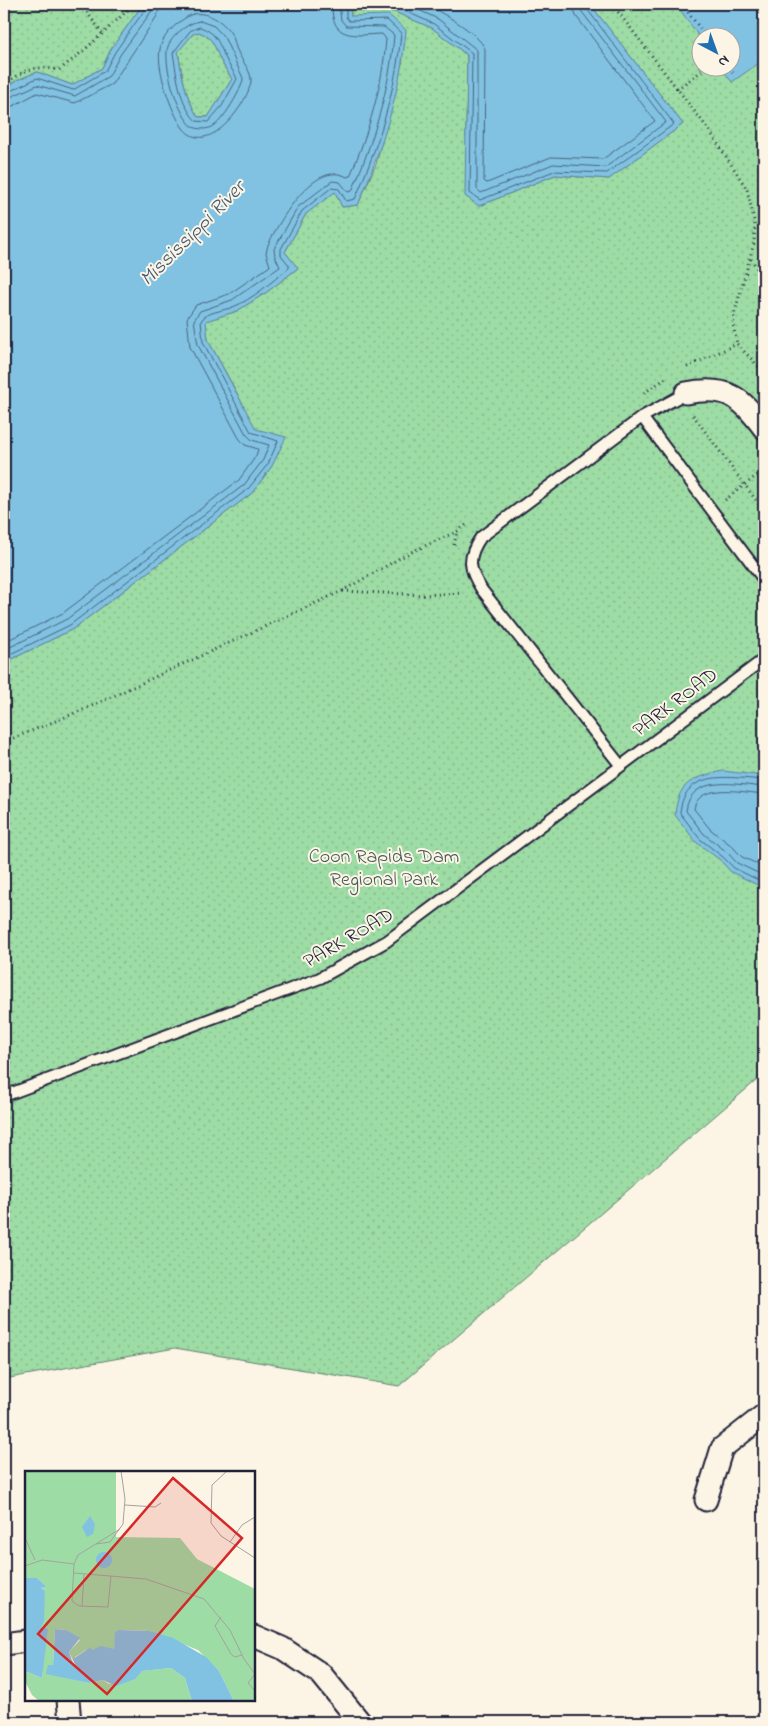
<svg xmlns="http://www.w3.org/2000/svg" width="768" height="1726" font-family="'Indie Flower',sans-serif">
<style>
.park{fill:url(#park-dots);stroke:#607f70}
.water{fill:#81c2e2;stroke:#5b829f;fill-rule:evenodd}
.lines{fill:none;stroke-linecap:round;stroke-linejoin:round}
.shore{stroke:#48627e;stroke-width:1}
.lane-casing{stroke:#22223b;stroke-width:14}
.street-casing{stroke:#22223b;stroke-width:25}
.path{stroke:#22223b;stroke-width:3;stroke-dasharray:1 4;stroke-linecap:butt}
.lane{stroke:#fcf5e5;stroke-width:10}
.street{stroke:#fcf5e5;stroke-width:21}
.labels{text-anchor:middle;dominant-baseline:central;stroke-width:4;stroke-linejoin:round;paint-order:stroke}
.street-label{font-size:20px;fill:#22223b;stroke:#fcf5e5}
.park-label{font-size:20px;fill:#475a5b;stroke:#fcf5e5}
.water-label{font-size:21px;font-style:italic;fill:#435a75;stroke:#fcf5e5}
.inset-road{fill:none;stroke:#a5a1a1;stroke-width:1}
.view{fill:#d62828;fill-opacity:0.15;stroke:#d62828;stroke-width:2.5}
.inset-edge{fill:none;stroke:#22223b;stroke-width:2.5}
</style>
<defs>
<pattern id="park-dots" width="8" height="8" patternUnits="userSpaceOnUse" patternTransform="scale(1.25)"><rect width="8" height="8" fill="#9ddca5"/><path d="M2 2h.1M6 6h.1" fill="none" stroke="#87bc8f" stroke-width="1.8" stroke-linecap="round"/></pattern>
</defs>
<rect width="100%" height="100%" fill="#fcf5e5"/>
<filter id="ink" filterUnits="userSpaceOnUse"><feTurbulence type="fractalNoise" baseFrequency=".02" numOctaves="2"/><feDisplacementMap in="SourceGraphic" scale="10" xChannelSelector="R" yChannelSelector="G"/><feConvolveMatrix kernelMatrix="1 2 1 2 8 2 1 2 1" color-interpolation-filters="sRGB"/></filter>
<g filter="url(#ink)">
<path class="park" d="M4,4H143L111,49L102,68L72,85L37,72L17,80L4,90Z
M376,4L432,28L467,55L466,136L479,206L555,175L609,179L683,124L590,4H695L700,38V68H730L760,63L764,67V1074L399,1386L175,1348L4,1379V663L73,629L252,493L272,466L238,395L208,340L205,321L237,311L267,292L298,268L285,252L306,214L335,191L342,207L358,205L376,164L403,59L351,17L350,5Z
M199,32C214,38 214,45 220,59C223,66 228,73 232,79L208,117H198C185,97 182,75 178,51L193,34Z"/>
<path class="water" d="M143,4H361L350,5L351,16L389,15L406,30C401,90 382,149 358,205L342,207L335,192L306,214L285,252L298,268L267,292L237,311L206,321L208,340L256,429L286,437L272,466L252,493L73,629L4,663V90L17,80L37,72L72,85L102,68L111,49ZM199,32C214,38 214,46 220,59C223,66 228,72 232,79L208,117H198C185,97 182,75 178,52L193,34Z
M376,4H590L683,124L609,179L555,175L479,206L465,196L467,55L432,28Z
M676,4H764V67L759,63L732,82L721,68H730V38H700Z
M723,771L764,776V888L731,872L720,860L696,842L675,815C678,781 693,778 723,771Z"/>
<g class="lines">
<path class="shore" d="M389,4L434,24L472,53L470,193L480,200L554,171L607,173L674,124L587,9L586,4
M406,4L438,19L477,50V189L481,193L553,164L606,167L666,122L582,12L580,4
M424,4C441,12 478,32 485,49L484,181L487,183L551,157L603,159L655,121L576,16L572,4
M193,14C209,11 226,23 233,37C235,42 235,47 238,52C242,62 252,71 251,82C247,105 207,159 183,128C171,112 156,68 160,49C162,35 180,19 193,14Z
M200,21L214,26L224,37L243,78C243,88 222,123 212,127C206,130 198,129 193,127C178,115 165,70 167,51C168,38 188,22 200,21Z
M200,27C217,33 218,42 225,57C228,65 234,71 237,79L222,106L208,122L196,121C179,103 177,76 173,53L190,31Z
M4,94L37,78L73,90L105,71L115,52L146,8L147,4
M4,100L37,85L75,96L109,76L120,55L151,12L153,4
M4,107L13,106L37,93L75,103L112,84L157,16L161,4
M4,642L63,613L239,480L256,456L258,449L245,445L239,438L190,347L187,318L196,305L229,294L270,266L266,253L268,245C279,221 315,159 347,177L350,176C368,134 383,84 386,39L382,34C354,35 331,41 332,4
M4,650L67,619L244,485L263,460L269,445L252,440L246,434L198,345L194,320L200,311L232,300L280,267L275,256L274,249L298,207L332,181L340,182L348,192L352,191C373,142 390,88 394,35L384,27L346,26L341,20L339,4
M4,657L70,625L248,489L268,464L278,441L251,432L203,342L201,321C205,312 223,311 233,307C253,299 271,282 289,268V265L281,255V249L302,211L331,188L339,189L346,201L355,199C378,147 396,90 401,33L387,20L349,21L346,17V4
M764,780C732,778 684,767 680,813L700,839L723,857L734,868L764,883
M764,787C739,785 690,773 686,811L704,834L727,852L737,863L764,876
M764,794C747,793 698,781 694,809L710,829L732,846L742,857L764,867"/>
<defs>
<path id="lane" d="M642,417L764,580
M621,766L482,590C468,569 467,557 481,537L642,417L686,393
M4,1096L320,978L387,941L764,659"/>
<path id="street" d="M686,393C728,385 740,397 764,428
M706,1500L722,1448L764,1415
M254,1636L282,1648L321,1674L360,1722
M4,1644L26,1641
M68,1700L70,1722"/>
</defs>
<use href="#lane" class="lane-casing"/>
<use href="#street" class="street-casing"/>
<path class="path" d="M81,4L102,33
M612,4L709,130L747,189L755,225L754,243L734,315L733,324L737,344
M682,4L707,38
M729,68L735,76
M4,85C25,69 33,65 59,70C87,49 109,28 134,4
M677,89L706,68
M751,259L764,279
M737,344L764,372
M687,367L737,344
M644,393L666,378
M693,415L764,511
M725,500L764,470
M454,545L457,532
M343,591L423,595L462,593
M4,742L85,709L342,591L409,553L458,531L466,525"/>
<use href="#lane" class="lane"/>
<use href="#street" class="street"/>
</g>
</g>
<g class="labels">
<g class="street-label">
<text transform="translate(676 703) rotate(-37)">PARK ROAD</text>
<text transform="translate(349 939) rotate(-30)">PARK ROAD</text>
</g>
<g class="park-label">
<text x="384" y="857">Coon Rapids Dam<tspan x="384" dy="23">Regional Park</tspan></text>
</g>
<g class="water-label">
<text transform="translate(193 234) rotate(-45)">Mississippi River</text>
</g>
</g>
<g transform="translate(25 1471)">
<rect width="230" height="230" fill="#fcf5e5"/>
<path d="M0,0H91V66L155,67L172,88L230,118V230H209L194,200L173,179L125,160L98,159L91,161L89,178L61,179L50,186L51,195L44,181L55,169L41,159L30,158L28,194L35,205L64,212L78,209L84,213L104,210L116,200L146,197L160,207L167,230H14L7,224L0,210V200L17,207L21,158L16,156L20,120L16,117L22,116L12,107H0Z" fill="#9ddca5"/>
<path d="M65,45L70,53L68,63L62,66L57,56ZM71 89a8 8 0 1 1 16 0a8 8 0 1 1-16 0ZM0,107H12L22,116L16,117L20,120L19,150L16,156L23,158L17,207L0,200ZM30,158L41,159L55,167L44,181L47,190L51,195L48,188L66,176L67,179L76,175L89,178L90,161L94,159L125,160L148,167L181,186L194,200L209,230H167L160,207L146,197L117,200L110,208L91,215L78,209L64,212L21,203L23,194H28Z" fill="#81c2e2"/>
<path class="inset-road" d="M202,0L187,14L186,52L196,65L230,87M100,34L130,36L136,32M0,67L10,89M205,71L217,54L230,46M71,73L85,71L98,53L100,28L96,0M0,95L17,89L49,93M49,102L121,108L179,128L205,159L219,188L230,203M86,105L83,136L54,135L47,130L49,93L53,84L95,58M57,135L59,103M196,146L190,155L206,183L210,186L217,184M230,203L223,212L230,220"/>
<path class="view" d="M148,7L217,67L82,223L13,163Z"/>
<rect width="230" height="230" class="inset-edge"/>
</g>
<rect width="768" height="1726" fill="none" stroke="#fcf5e5" stroke-width="20"/>
<rect x="10" y="10" width="748" height="1706" fill="none" stroke="#22223b" stroke-width="2" filter="url(#ink)"/>
<g transform="translate(716 52) rotate(139)"><circle r="24" fill="#fcf5e5" stroke="#a5a1a1"/>
<path d="M0-4L9 19L0 12L-9 19Z" fill="#1f6fb2"/>
<text y="-8" font-size="14" font-weight="bold" text-anchor="middle" fill="#22223b">N</text>
</g>
</svg>
